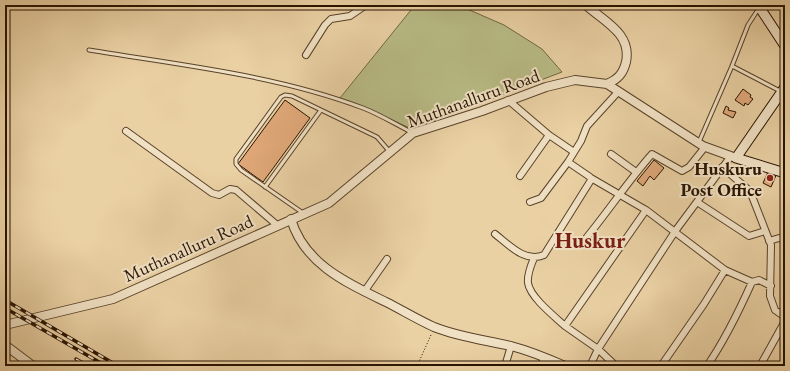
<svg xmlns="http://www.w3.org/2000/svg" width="790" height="371" font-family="'EB Garamond',serif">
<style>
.green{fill:#b8bb85;stroke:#706742}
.building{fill:#e0a879;stroke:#281300}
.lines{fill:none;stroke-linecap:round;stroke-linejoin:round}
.service-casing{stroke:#584229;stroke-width:5}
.minor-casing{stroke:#584229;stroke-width:8}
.tertiary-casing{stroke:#584229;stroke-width:10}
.secondary-casing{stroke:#281300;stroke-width:11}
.path{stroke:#281300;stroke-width:1;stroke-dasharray:1 2;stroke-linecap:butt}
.service{stroke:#f1e1c4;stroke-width:3}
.minor{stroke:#f1e1c4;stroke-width:6}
.tertiary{stroke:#f1e1c4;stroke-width:8}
.secondary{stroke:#f1e1c4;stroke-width:9}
.rail-casing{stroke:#281300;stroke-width:3.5}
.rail{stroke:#f1e1c4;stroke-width:2;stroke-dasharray:6;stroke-linecap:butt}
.poi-dot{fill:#8f2418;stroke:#f1e1c4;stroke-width:1.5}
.labels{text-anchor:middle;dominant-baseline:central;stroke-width:4;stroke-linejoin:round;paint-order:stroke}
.street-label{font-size:18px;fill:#281300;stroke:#f1e1c4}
.poi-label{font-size:18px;font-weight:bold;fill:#281300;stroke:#f1e1c4;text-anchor:end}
.district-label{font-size:22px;font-weight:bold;fill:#7a1f14;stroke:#f1e1c4}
</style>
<rect width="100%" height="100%" fill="#ead1a4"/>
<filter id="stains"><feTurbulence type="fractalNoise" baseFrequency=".005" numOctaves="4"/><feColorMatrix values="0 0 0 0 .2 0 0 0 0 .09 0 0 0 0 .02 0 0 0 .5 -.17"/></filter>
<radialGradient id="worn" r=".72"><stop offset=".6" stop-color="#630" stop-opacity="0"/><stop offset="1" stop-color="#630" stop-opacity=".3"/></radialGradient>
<path class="green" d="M415,5H458L504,25L542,49L562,72L412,129L340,98Z"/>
<path class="building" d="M743,89L751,95L750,97L753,99L748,105L745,103L744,106L735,100Z
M285,100L310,118L263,182L238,164Z
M726,106L729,108L728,110L736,112L733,118L723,113Z
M654,160L664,168L654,180L650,176L643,186L637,181Z
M769,170L777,173L771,187L763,183Z"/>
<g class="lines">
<defs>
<path id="service" d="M89,50C180,65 276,75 363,108C379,114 395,124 411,132
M732,66L748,25L759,8
M699,142L732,66L780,91
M265,187L321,110
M303,213L241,170L236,164V159L281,97L285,95L292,96L377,137L390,152"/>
<path id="minor" d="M306,55L325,25L331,19L350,16L366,5
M508,100L549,135L574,152
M126,131L212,193L219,195L230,189L236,190L277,225
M611,154L636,172
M722,167L750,191L771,245L770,296L775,310L785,317
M520,176L549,135
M591,178L646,210L725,270L704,304L661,366
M530,202L541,198L568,162L581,141L587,126L618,92
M697,202L749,236L765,231
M495,234C509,245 525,263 544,255L591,180L590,177L568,162
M587,237C609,210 629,180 652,154L682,171L689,167L705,147
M769,241L779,238L785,240
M534,258C531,265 527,275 528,283C530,297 554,316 565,326
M725,270L752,282
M364,292L387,259
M505,366L511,346
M540,366L545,358
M590,366L598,349L676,230L731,156
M616,366L598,349L565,326L646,210
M707,366C725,340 739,311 752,282L759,280L771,286
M760,366L785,321"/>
<path id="tertiary" d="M586,5C603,21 632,33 626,62C623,74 618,79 607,84
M291,219C304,264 347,283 386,302C402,310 418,320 434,327C459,337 485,340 511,346C530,351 547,358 565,366
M5,325L113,299L329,203L413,133L482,111L546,87L575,80L607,84L703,146L736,158
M5,345L33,366"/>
<path id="secondary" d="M758,5L785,46
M785,87L736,158L785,173"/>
</defs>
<use href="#service" class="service-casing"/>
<use href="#minor" class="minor-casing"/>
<use href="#tertiary" class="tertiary-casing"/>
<use href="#secondary" class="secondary-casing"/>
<path class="path" d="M417,366L431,335"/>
<use href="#service" class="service"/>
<use href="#minor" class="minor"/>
<use href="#tertiary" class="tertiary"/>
<use href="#secondary" class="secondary"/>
<defs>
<path id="rail" d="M5,300L118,366
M5,308L106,366
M76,359L88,366"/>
</defs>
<use href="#rail" class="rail-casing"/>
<use href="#rail" class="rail"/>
</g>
<circle class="poi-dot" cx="770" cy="178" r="4"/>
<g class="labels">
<g class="street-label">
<text transform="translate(473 98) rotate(-20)">Muthanalluru Road</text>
<text transform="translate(188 248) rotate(-24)">Muthanalluru Road</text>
</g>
<g class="poi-label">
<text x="762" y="168">Huskuru<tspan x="762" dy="21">Post Office</tspan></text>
</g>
<g class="district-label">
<text x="590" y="240">Huskur</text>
</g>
</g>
<rect width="790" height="371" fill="none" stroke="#ead1a4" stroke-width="20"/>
<rect x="6" y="6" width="778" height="359" fill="none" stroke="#281300" stroke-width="2"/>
<rect x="10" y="10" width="770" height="351" fill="none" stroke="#281300"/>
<rect width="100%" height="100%" filter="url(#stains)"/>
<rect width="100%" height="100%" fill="url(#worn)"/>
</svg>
